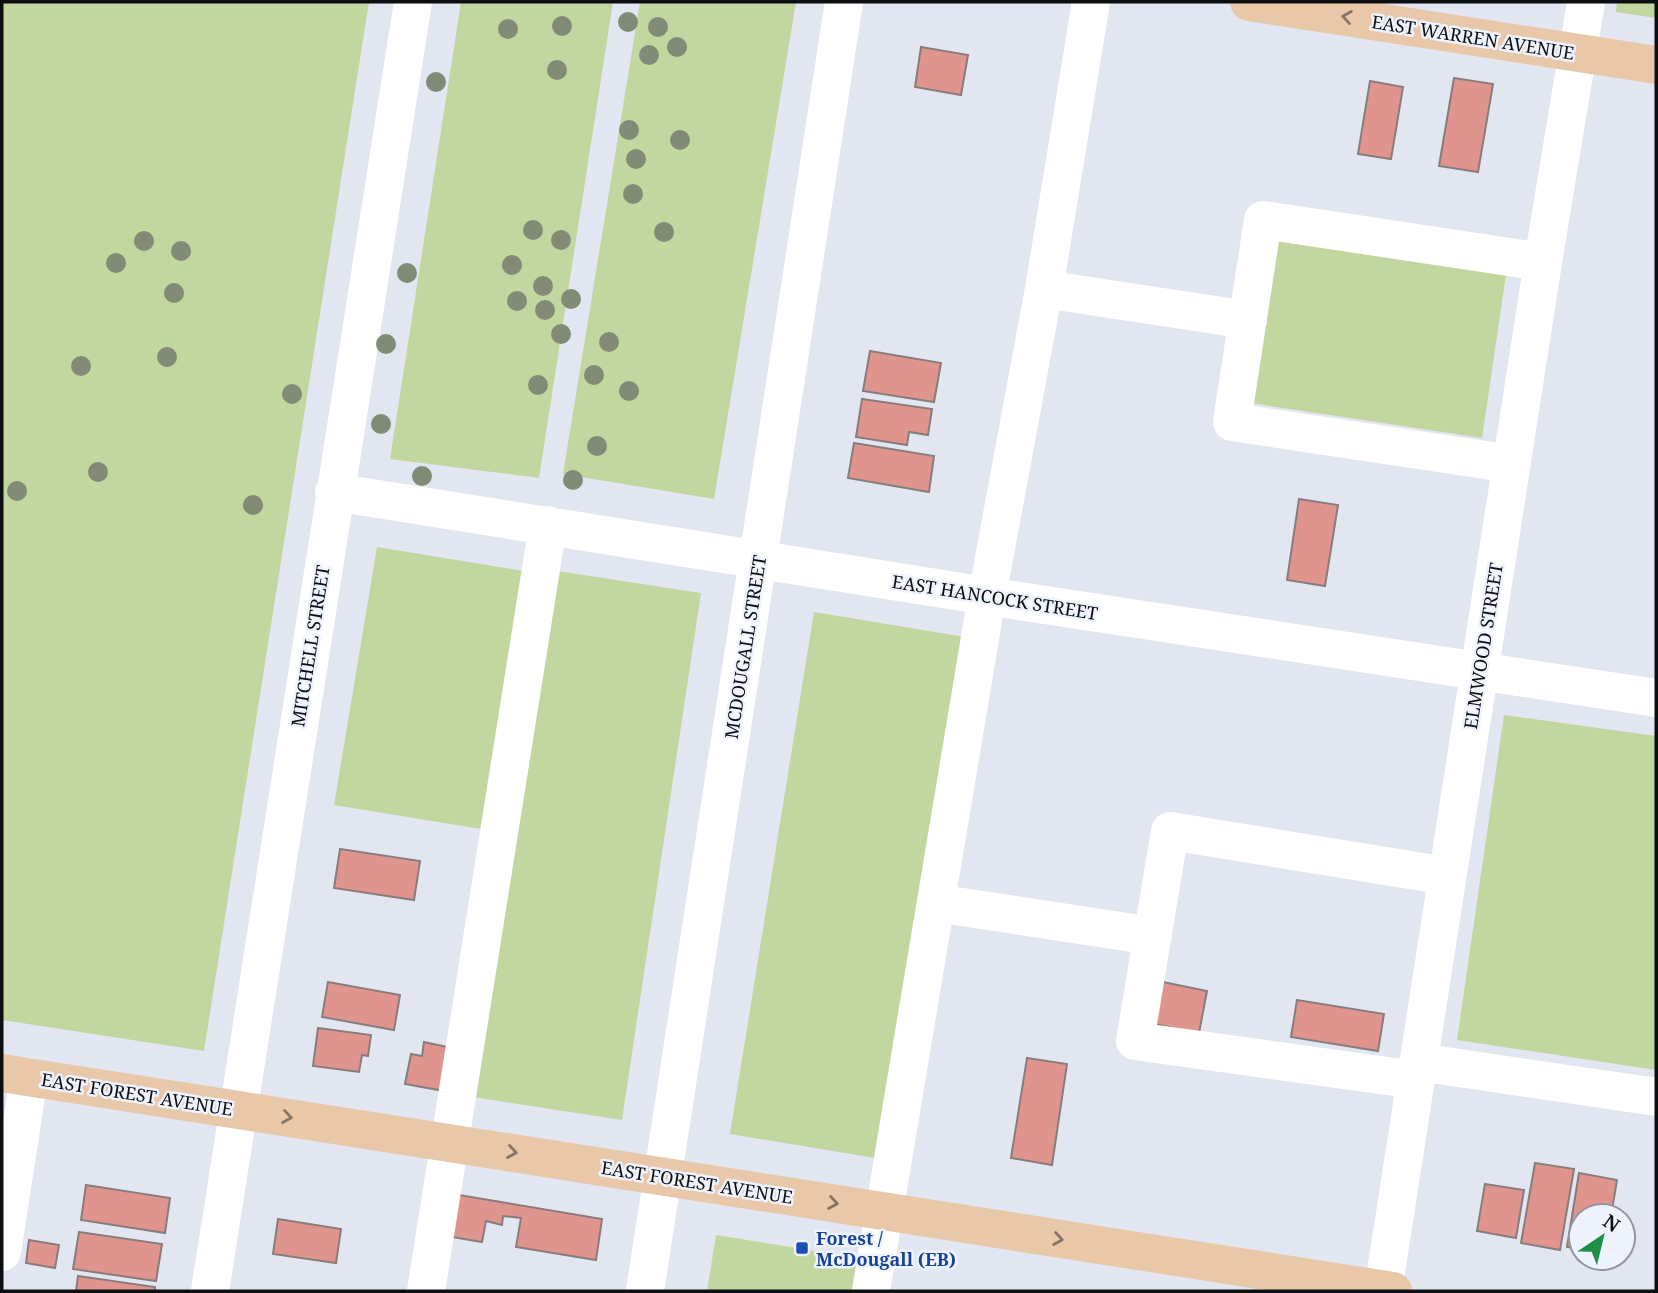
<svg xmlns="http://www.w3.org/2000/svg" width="1658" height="1293" font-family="'Noto Serif',serif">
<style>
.grass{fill:#c2d69f}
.building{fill:#df958d;stroke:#897d7c;stroke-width:2}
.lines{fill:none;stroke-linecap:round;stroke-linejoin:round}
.minor{stroke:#fff;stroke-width:38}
.major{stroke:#e9c8a9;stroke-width:38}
.tree{fill:#818b75}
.oneway{stroke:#867465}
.transit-dot{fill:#1a4fb4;stroke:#eef3fd;stroke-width:2.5}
.labels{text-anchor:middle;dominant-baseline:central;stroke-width:5;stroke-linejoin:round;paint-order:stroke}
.street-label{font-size:18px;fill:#0c0e11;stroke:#eef3fd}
.transit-label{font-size:18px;font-weight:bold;fill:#164399;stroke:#eef3fd;text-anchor:start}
</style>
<rect width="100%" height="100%" fill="#e1e6f0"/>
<path class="grass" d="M2,2H369L204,1051L2,1020Z
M461,2H613L539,478L390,459Z
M640,2H796L714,499L563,474Z
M1617,2H1656V18L1616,12Z
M1275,239L1506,275L1482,438L1251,403Z
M377,547L523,571L481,829L334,805Z
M551,570L701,593L622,1120L472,1097Z
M814,612L965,637L881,1159L730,1134Z
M1504,715L1656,736V1070L1457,1040Z
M716,1235L858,1258L853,1291H707Z"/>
<path class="building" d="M921,47L968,55L961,95L915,87Z
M1454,78L1493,84L1478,172L1439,166Z
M1370,81L1403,87L1391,159L1358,154Z
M870,351L941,363L934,402L863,391Z
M862,399L932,409L928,435L909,432L907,445L856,437Z
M854,443L934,456L929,492L848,478Z
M1299,499L1338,505L1325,586L1287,580Z
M340,849L420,861L414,900L334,888Z
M328,982L400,995L394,1030L322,1017Z
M1163,982L1207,991L1199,1033L1154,1024Z
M1297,1000L1384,1014L1378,1051L1291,1037Z
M318,1028L371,1035L368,1056L362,1055L359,1072L313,1066Z
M424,1042L452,1048L444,1091L405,1084L411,1054L422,1056Z
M1027,1058L1067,1064L1052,1165L1011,1158Z
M1535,1163L1574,1169L1560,1250L1521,1243Z
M1579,1173L1617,1180L1611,1216H1581V1249L1567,1247Z
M1485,1184L1524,1190L1516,1238L1477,1231Z
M86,1185L170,1198L165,1233L81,1220Z
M459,1195L602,1219L596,1260L516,1247L521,1218L503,1216L502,1225L486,1221L482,1242L452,1237Z
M278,1219L341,1229L336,1263L273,1254Z
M79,1232L162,1244L156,1281L73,1269Z
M29,1240L59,1245L55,1268L26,1263Z
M78,1276L155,1287V1291H76Z"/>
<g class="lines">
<path class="minor" d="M1044,289L1248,320
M1512,464L1232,422L1263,220L1543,262
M334,492L987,596L1656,698
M936,903L1153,936
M1418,1062L1656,1097
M1416,1080L1135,1041L1170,831L1447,876
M2,1252L29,1077
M210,1291L413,2
M426,1291L548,525
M645,1291L844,2
M871,1291L987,596L1044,289L1091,2
M1383,1291L1543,262L1586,2"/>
<path class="major" d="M1249,2L1656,65
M2,1073L1393,1291"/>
</g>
<g class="tree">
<circle cx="628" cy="22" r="10"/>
<circle cx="562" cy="26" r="10"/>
<circle cx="658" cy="27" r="10"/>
<circle cx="508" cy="29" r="10"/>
<circle cx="677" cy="47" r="10"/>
<circle cx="649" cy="55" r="10"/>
<circle cx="557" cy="70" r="10"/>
<circle cx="436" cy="82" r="10"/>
<circle cx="629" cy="130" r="10"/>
<circle cx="680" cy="140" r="10"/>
<circle cx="636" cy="159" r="10"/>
<circle cx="633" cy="194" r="10"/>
<circle cx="533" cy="230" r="10"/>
<circle cx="664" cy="232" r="10"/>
<circle cx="561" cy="240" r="10"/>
<circle cx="144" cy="241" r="10"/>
<circle cx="181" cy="251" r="10"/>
<circle cx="116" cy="263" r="10"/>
<circle cx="512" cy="265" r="10"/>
<circle cx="407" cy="273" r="10"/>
<circle cx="543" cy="286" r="10"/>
<circle cx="174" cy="293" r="10"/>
<circle cx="571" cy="299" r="10"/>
<circle cx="517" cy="301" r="10"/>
<circle cx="545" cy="310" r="10"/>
<circle cx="561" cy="334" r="10"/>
<circle cx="609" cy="342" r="10"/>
<circle cx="386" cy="344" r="10"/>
<circle cx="167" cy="357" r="10"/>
<circle cx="81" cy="366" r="10"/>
<circle cx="594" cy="375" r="10"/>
<circle cx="538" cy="385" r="10"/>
<circle cx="629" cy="391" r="10"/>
<circle cx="292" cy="394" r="10"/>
<circle cx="381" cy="424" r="10"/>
<circle cx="597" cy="446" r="10"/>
<circle cx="98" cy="472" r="10"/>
<circle cx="422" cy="476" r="10"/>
<circle cx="573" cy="480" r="10"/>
<circle cx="17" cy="491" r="10"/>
<circle cx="253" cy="505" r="10"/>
</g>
<defs><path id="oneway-chevron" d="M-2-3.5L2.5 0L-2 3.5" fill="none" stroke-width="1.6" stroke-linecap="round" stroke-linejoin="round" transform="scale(1.75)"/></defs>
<g class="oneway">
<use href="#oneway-chevron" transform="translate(1347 17) rotate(-171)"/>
<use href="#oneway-chevron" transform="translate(287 1117) rotate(9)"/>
<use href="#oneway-chevron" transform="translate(512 1152) rotate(9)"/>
<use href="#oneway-chevron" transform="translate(833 1203) rotate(10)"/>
<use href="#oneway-chevron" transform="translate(1058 1239) rotate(9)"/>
</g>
<rect class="transit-dot" x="795" y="1241" width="14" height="14" rx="3.5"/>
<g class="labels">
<g class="street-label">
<text transform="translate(1473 37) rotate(9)">EAST WARREN AVENUE</text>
<text transform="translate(995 597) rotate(9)">EAST HANCOCK STREET</text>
<text transform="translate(310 646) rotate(-81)">MITCHELL STREET</text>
<text transform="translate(1483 646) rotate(-81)">ELMWOOD STREET</text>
<text transform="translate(745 647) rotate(-81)">MCDOUGALL STREET</text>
<text transform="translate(137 1094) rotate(9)">EAST FOREST AVENUE</text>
<text transform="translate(697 1182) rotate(9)">EAST FOREST AVENUE</text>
</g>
<g class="transit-label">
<text x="816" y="1238">Forest /<tspan x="816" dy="21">McDougall (EB)</tspan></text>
</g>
</g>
<rect width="1658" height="1293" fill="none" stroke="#0c0e11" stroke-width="7"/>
<g transform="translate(1602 1237) rotate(35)"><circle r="33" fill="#eef3fd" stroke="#94979f" stroke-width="2"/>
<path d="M0-5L12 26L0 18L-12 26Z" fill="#1f8e47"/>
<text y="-10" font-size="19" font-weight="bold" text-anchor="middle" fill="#0c0e11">N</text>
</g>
</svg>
